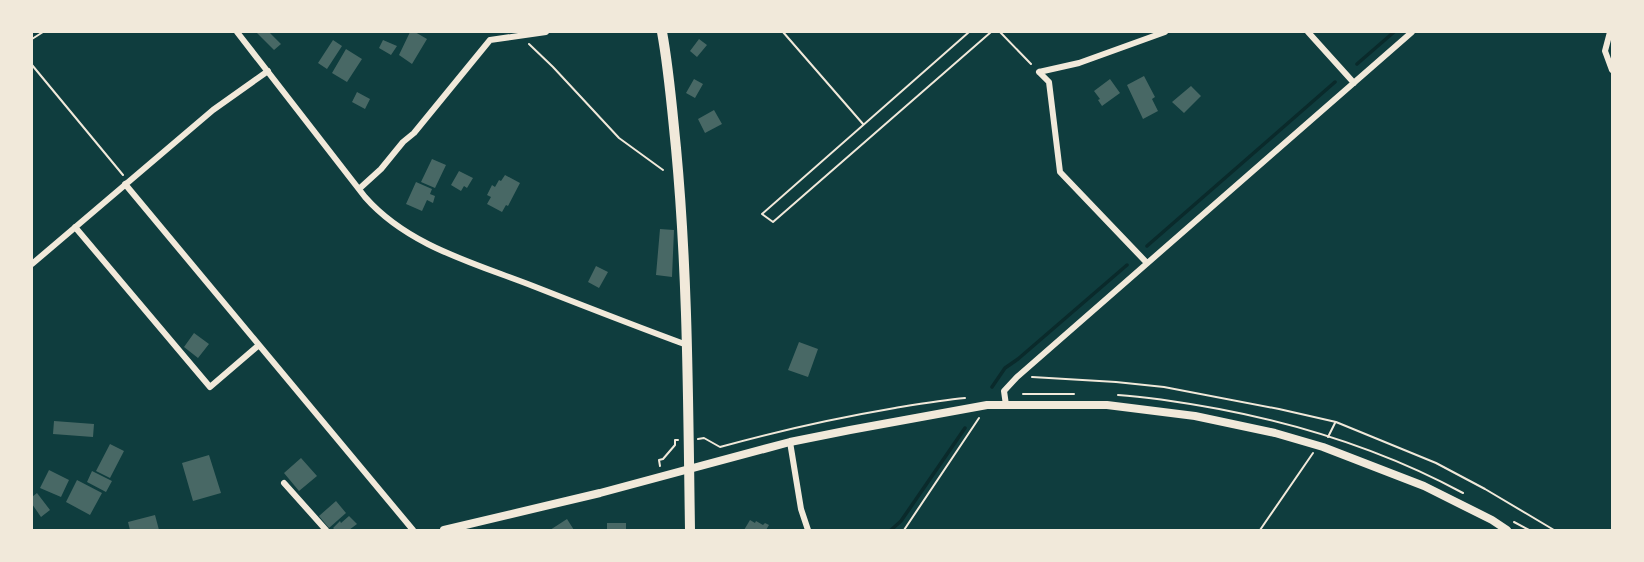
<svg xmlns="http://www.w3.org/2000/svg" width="1644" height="562" font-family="Arial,sans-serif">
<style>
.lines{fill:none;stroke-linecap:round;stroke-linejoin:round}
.stream{stroke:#0a2a2b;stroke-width:3.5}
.building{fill:#486865}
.path{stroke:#f1e9da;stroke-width:2}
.minor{stroke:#f1e9da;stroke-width:6}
.tertiary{stroke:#f1e9da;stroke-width:8}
.primary{stroke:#f1e9da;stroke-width:10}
</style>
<rect width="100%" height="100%" fill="#0f3d3e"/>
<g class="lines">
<path class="stream" d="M1357,64L1394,32
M1147,246L1335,82
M992,387L1005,368L1018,359L1127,265
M891,530L901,521L965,428"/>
</g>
<path class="building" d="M256,32H269L281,44L274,50Z
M410,32H415L427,39L412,64L399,55Z
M699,39L707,45L697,57L690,51Z
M333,40L342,46L327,69L318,63Z
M383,40L397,46L391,55L379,48Z
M346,49L362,59L347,82L332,73Z
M1144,76L1155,97L1152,99L1158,111L1143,119L1127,85Z
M694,79L703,84L695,98L686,93Z
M1110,79L1120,93L1102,106L1098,100L1100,99L1094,91Z
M1191,86L1201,96L1184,113L1172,102Z
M357,92L370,99L365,109L352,102Z
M714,110L722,124L705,133L698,119Z
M432,159L446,165L435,188L421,182Z
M459,171L473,178L467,188L464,186L461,191L451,185Z
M505,175L520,183L508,206L506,205L502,212L487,204L491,197L487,195L492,185L495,187L499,180L501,181Z
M416,182L432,189L430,194L435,196L433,203L427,200L422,211L406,204Z
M660,229L674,230L672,277L656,275Z
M596,266L608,272L599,288L588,282Z
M194,333L209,344L198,358L184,347Z
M799,342L818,349L808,377L788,370Z
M54,421L94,424L93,437L53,434Z
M110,444L124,451L110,478L96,471Z
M209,455L221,493L193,501L182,463Z
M301,458L317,476L299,491L284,473Z
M49,470L69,480L61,497L40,488Z
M92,471L112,481L106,492L87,482Z
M77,480L102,493L90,515L66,502Z
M37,493L50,510L41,517L32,504V497Z
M336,501L346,513L329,528L319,516Z
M155,515L159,530H130L128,522Z
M349,516L357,524L349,530H335L333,528L340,521L341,523Z
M567,519L574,530H550Z
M750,520L755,523L756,521L763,525L765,523L769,525L766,530H744Z
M607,523H626V530H607Z"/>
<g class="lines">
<path class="path" d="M783,32L863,124
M969,32L762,214L773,222L991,32
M1000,32L1031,64
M32,39L43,32
M529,44L553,67L619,138L663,170
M32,65L123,175
M1032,377L1116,382L1164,387L1279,409L1336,422L1436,463L1485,489L1554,530
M1023,394H1074
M1118,395C1152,397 1186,403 1219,409C1304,425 1387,452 1463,493
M1328,437L1335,423
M698,439L704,438L720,447C778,431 836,418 895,408C919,404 942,400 965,398
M660,466L659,460L663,459L675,445V440H678
M1514,522L1529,530
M904,530L979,418
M1260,530L1313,453"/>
<path class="minor" d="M237,32L365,197C408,246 474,263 533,286C584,306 635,326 687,345
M1308,32L1354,83
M1610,32L1605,51L1612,70
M1039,72L1049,82L1060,172L1147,263
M1039,72L1079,63L1165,32
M125,184L413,530
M359,189L381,169L403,142L414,133L490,40L546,32
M75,227L210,387L259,345
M32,264L213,110L268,71
M1006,405L1004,391L1017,377L1412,32
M790,442L801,509L808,530
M284,483L326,530"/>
<path class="tertiary" d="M444,530L600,493L790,442L850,430L987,405H1107L1195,416L1275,433L1323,447L1424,486L1492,520L1507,530"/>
<path class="primary" d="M662,32C669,70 672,109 676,148C688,275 688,403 690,530"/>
</g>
<rect width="1644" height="562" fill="none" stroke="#f1e9da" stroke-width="66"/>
</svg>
